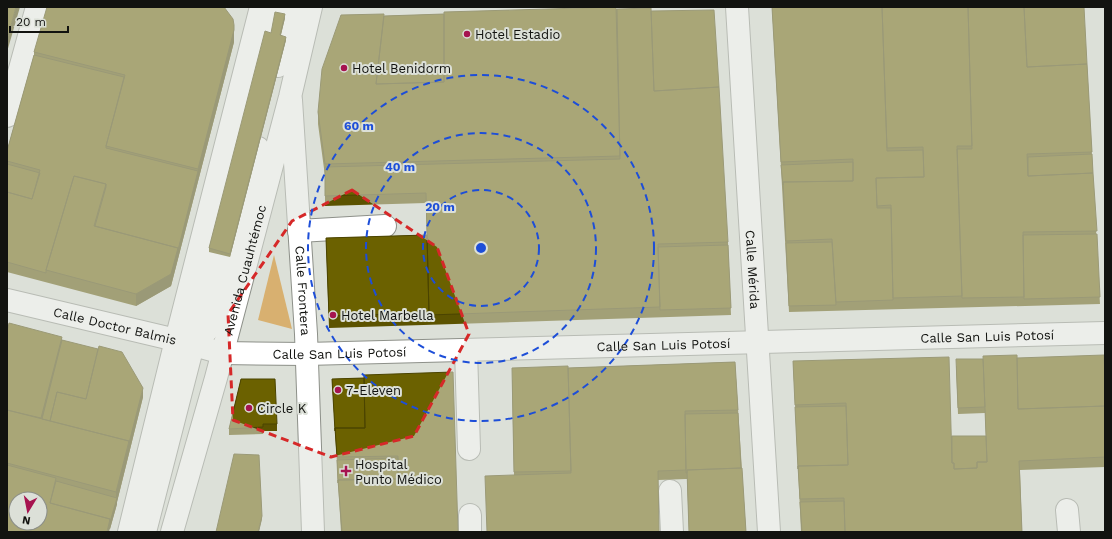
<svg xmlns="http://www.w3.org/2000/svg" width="1112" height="539" font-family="'Work Sans',sans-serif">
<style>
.green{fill:#d8b070}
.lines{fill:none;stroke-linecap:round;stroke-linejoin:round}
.minor-casing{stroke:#8d9089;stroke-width:24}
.major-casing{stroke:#8d9089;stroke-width:24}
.minor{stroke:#fff;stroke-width:22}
.major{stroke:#fff;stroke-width:22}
.wall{fill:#5c5300}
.shaded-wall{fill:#4b4400}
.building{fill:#6b6100;stroke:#4b4400;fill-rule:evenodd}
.marked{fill:none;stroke:#d62828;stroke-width:3;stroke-dasharray:8 5;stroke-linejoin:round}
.ring{fill:none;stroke:#1d4ed8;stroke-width:2;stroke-dasharray:7 5}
.poi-dot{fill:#a6134f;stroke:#dce0d8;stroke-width:1.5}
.labels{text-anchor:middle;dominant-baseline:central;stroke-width:4;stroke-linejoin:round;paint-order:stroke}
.poi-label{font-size:13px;fill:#121310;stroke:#dce0d8;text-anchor:start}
.street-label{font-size:13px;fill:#121310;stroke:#dce0d8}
.centre{fill:#1d4ed8;stroke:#dce0d8;stroke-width:2}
.ring-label{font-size:12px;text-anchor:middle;font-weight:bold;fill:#1d4ed8;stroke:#dce0d8;stroke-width:4;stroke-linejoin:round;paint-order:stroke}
</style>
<rect width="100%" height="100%" fill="#dce0d8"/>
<path class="green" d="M274,255L292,329L258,320Z"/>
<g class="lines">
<defs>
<g id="minor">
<path id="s1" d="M737,7L769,532"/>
<path d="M259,61L273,7"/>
<path d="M278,66L293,7"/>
<path id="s2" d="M291,100L306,334L313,532"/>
<path d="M7,116L37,7"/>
<path d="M299,231L385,226"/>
<path d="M193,345L215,322L258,148"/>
<path d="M466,350L469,449"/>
<path d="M670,491L672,532"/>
<path d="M1067,510L1069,532"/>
<path d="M145,532L193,345L195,317L219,224"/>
<path d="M470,532V515"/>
</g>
<g id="major">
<path id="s3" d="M7,300L176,340L222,353L306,354L1105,333"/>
<path d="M129,532L176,340L261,7"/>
<path id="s4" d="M172,532L216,378L290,97L311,7"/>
</g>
</defs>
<use href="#minor" class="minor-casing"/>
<use href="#major" class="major-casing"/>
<use href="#minor" class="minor"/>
<use href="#major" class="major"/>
</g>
<path class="wall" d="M772,7L1087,64L1100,304L789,312Z
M617,9L651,11L728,242L731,315L329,328L326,238L427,235L426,203L325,206V176L318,124V112L384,16Z
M285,18L281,35L286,40L230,257L209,252V248L271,33Z
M234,37V42L171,286L136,306L7,272V151L34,55V52Z
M7,326L62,340L143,397L117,502V504L110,529L7,532Z
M1017,358L1105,381V467L1020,470L1022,532H801L793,361L952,436H986L985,413L958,414L956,366Z
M735,362L746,532H689L687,479L658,480L514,475L512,380L568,368Z
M364,378L458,532H341L332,379Z
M241,379L277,424V431H263V434L229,435V429Z"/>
<path class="shaded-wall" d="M16,7H20L7,52V40Z
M285,14V18L280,38V35Z
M234,25V42L171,286L136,306V294L198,171V169Z
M286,37V40L230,257V254Z
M62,337V346L41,423V420Z
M143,388V397L117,502V504L110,529V522L116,500V492Z
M262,516V519L259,532H258Z
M110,519V528L109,532H107Z"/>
<path class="building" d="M7,7H16L7,40Z
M47,7H224L233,19L234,25V30L198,169L106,146L125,75L34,52Z
M616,7L620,156L325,164L318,112L322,69L341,15L384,14L376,84L444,82V12Z
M772,7H882L887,151L923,150L924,177L876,178L877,208H891L893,300L836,302L832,239L786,241L783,182L853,181V159L781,162Z
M882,7H968L972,146H957L962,296L893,298L891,205L877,206L876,178L924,177L923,147L887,148Z
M968,7H1024L1027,67L1087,64L1092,152L1027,154L1028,176L1093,173L1097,231L1023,232L1024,297L962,298L957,149H972Z
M1024,7H1084L1087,64L1027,67Z
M651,8L654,91L719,87L728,242L658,244L660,307L429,315L426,193L325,196V167L620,159L617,9Z
M714,10L719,87L654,91L651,11Z
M275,12L285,14L280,35L286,37L230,254L209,248L265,31L271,33Z
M444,14V82L376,84L384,16Z
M34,55L124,77L106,146V148L198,171L178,250V248L95,226L106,187V184L74,176L46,270V273L7,262V192L32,199L40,170L7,161V151Z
M1092,154L1093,173L1028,176V157Z
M853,162V181L783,182V185L781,165Z
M7,164L40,173L32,199L7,192Z
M74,176L106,184L94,226L178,248L171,274L136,294L46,270Z
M1097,234L1100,297L1024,299L1023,235Z
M427,235L429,313L329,316L326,238Z
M832,242L836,305L789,306L786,243Z
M728,245L731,308L660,310L658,247Z
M9,323L62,337L41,418L7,410V332Z
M62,340L98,349L86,399L57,392L50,421L42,419Z
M99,346L122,352L143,388L129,443V441L50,421L57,392L86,399Z
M1017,355L1018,409L1105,406V457L1019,461L1022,532H845L844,498L800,499L798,466L848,465L846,403L795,405L793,361L949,357L952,463H954V469L977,468V462H987L983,356Z
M1104,355L1105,381V406L1018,409L1017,358Z
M956,359H983L985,407L958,408Z
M735,362L738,410L685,411L686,470L658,471L659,532H487L485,476L571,473L568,368Z
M568,366L571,471L514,472L512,368Z
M453,372L458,532H342L338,480L398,479V456L337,457L335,428H365L364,375Z
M364,378L365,428H335V431L332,379Z
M241,379H275L277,424H263V427L229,429Z
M846,406L848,465L798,466V469L795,407Z
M7,410L129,441L116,492L7,463Z
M738,413L741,468L687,470V473H686L685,414Z
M952,436H986L987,462H977V468L954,469V463H952Z
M234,454L259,455L262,516L258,532H216Z
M398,458V479L338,480V483L337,460Z
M7,465L56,478L50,503L110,519L107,532H7ZM16,499H40V523H16Z
M742,468L746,532H689L687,470Z
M56,481L117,498L110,522V519L50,503Z
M844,501L845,532H802L800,502Z"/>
<path d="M0 0H1112V539H0ZM352,190L437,247L469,334L414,436L331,457L233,420L228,314L292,221Z" fill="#dce0d8" fill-opacity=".55" fill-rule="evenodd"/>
<path class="marked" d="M352,190L437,247L469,334L414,436L331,457L233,420L228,314L292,221Z"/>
<g class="ring">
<circle cx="481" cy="248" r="58"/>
<circle cx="481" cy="248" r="115"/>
<circle cx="481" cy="248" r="173"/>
</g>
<g class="poi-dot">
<circle cx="467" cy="34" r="4"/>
<circle cx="344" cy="68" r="4"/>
<circle cx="333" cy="315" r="4"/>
<circle cx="338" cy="390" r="4"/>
<circle cx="249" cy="408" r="4"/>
<path d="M344 465h4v4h4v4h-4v4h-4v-4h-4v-4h4z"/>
</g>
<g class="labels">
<g class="poi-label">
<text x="475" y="34">Hotel Estadio</text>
<text x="352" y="68">Hotel Benidorm</text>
<text x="341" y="315">Hotel Marbella</text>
<text x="346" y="390">7-Eleven</text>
<text x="257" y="408">Circle K</text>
<text x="355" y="464">Hospital<tspan x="355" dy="15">Punto Médico</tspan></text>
</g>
<g class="street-label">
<text stroke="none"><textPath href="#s4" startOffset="272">Avenida Cuauhtémoc</textPath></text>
<text stroke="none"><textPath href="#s1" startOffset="263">Calle Mérida</textPath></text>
<text stroke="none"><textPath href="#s2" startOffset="191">Calle Frontera</textPath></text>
<text stroke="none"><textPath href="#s3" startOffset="111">Calle Doctor Balmis</textPath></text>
<text stroke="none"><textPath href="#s3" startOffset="987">Calle San Luis Potosí</textPath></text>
<text stroke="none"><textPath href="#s3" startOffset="663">Calle San Luis Potosí</textPath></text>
<text stroke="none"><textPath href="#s3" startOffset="339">Calle San Luis Potosí</textPath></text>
</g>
</g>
<circle cx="481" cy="248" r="6" class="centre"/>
<g class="ring-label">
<text x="359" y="130">60 m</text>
<text x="400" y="171">40 m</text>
<text x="440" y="211">20 m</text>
</g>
<rect width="1112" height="539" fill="none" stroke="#121310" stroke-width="16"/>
<g transform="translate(28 511) rotate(190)"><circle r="19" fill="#dce0d8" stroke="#8b8e88"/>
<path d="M0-3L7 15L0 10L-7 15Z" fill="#a6134f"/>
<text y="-6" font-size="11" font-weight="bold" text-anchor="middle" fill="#121310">N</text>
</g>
<path d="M10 26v6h58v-6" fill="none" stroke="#121310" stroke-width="2"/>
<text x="16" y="26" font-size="12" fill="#121310" stroke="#dce0d8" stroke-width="3" paint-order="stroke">20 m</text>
</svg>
